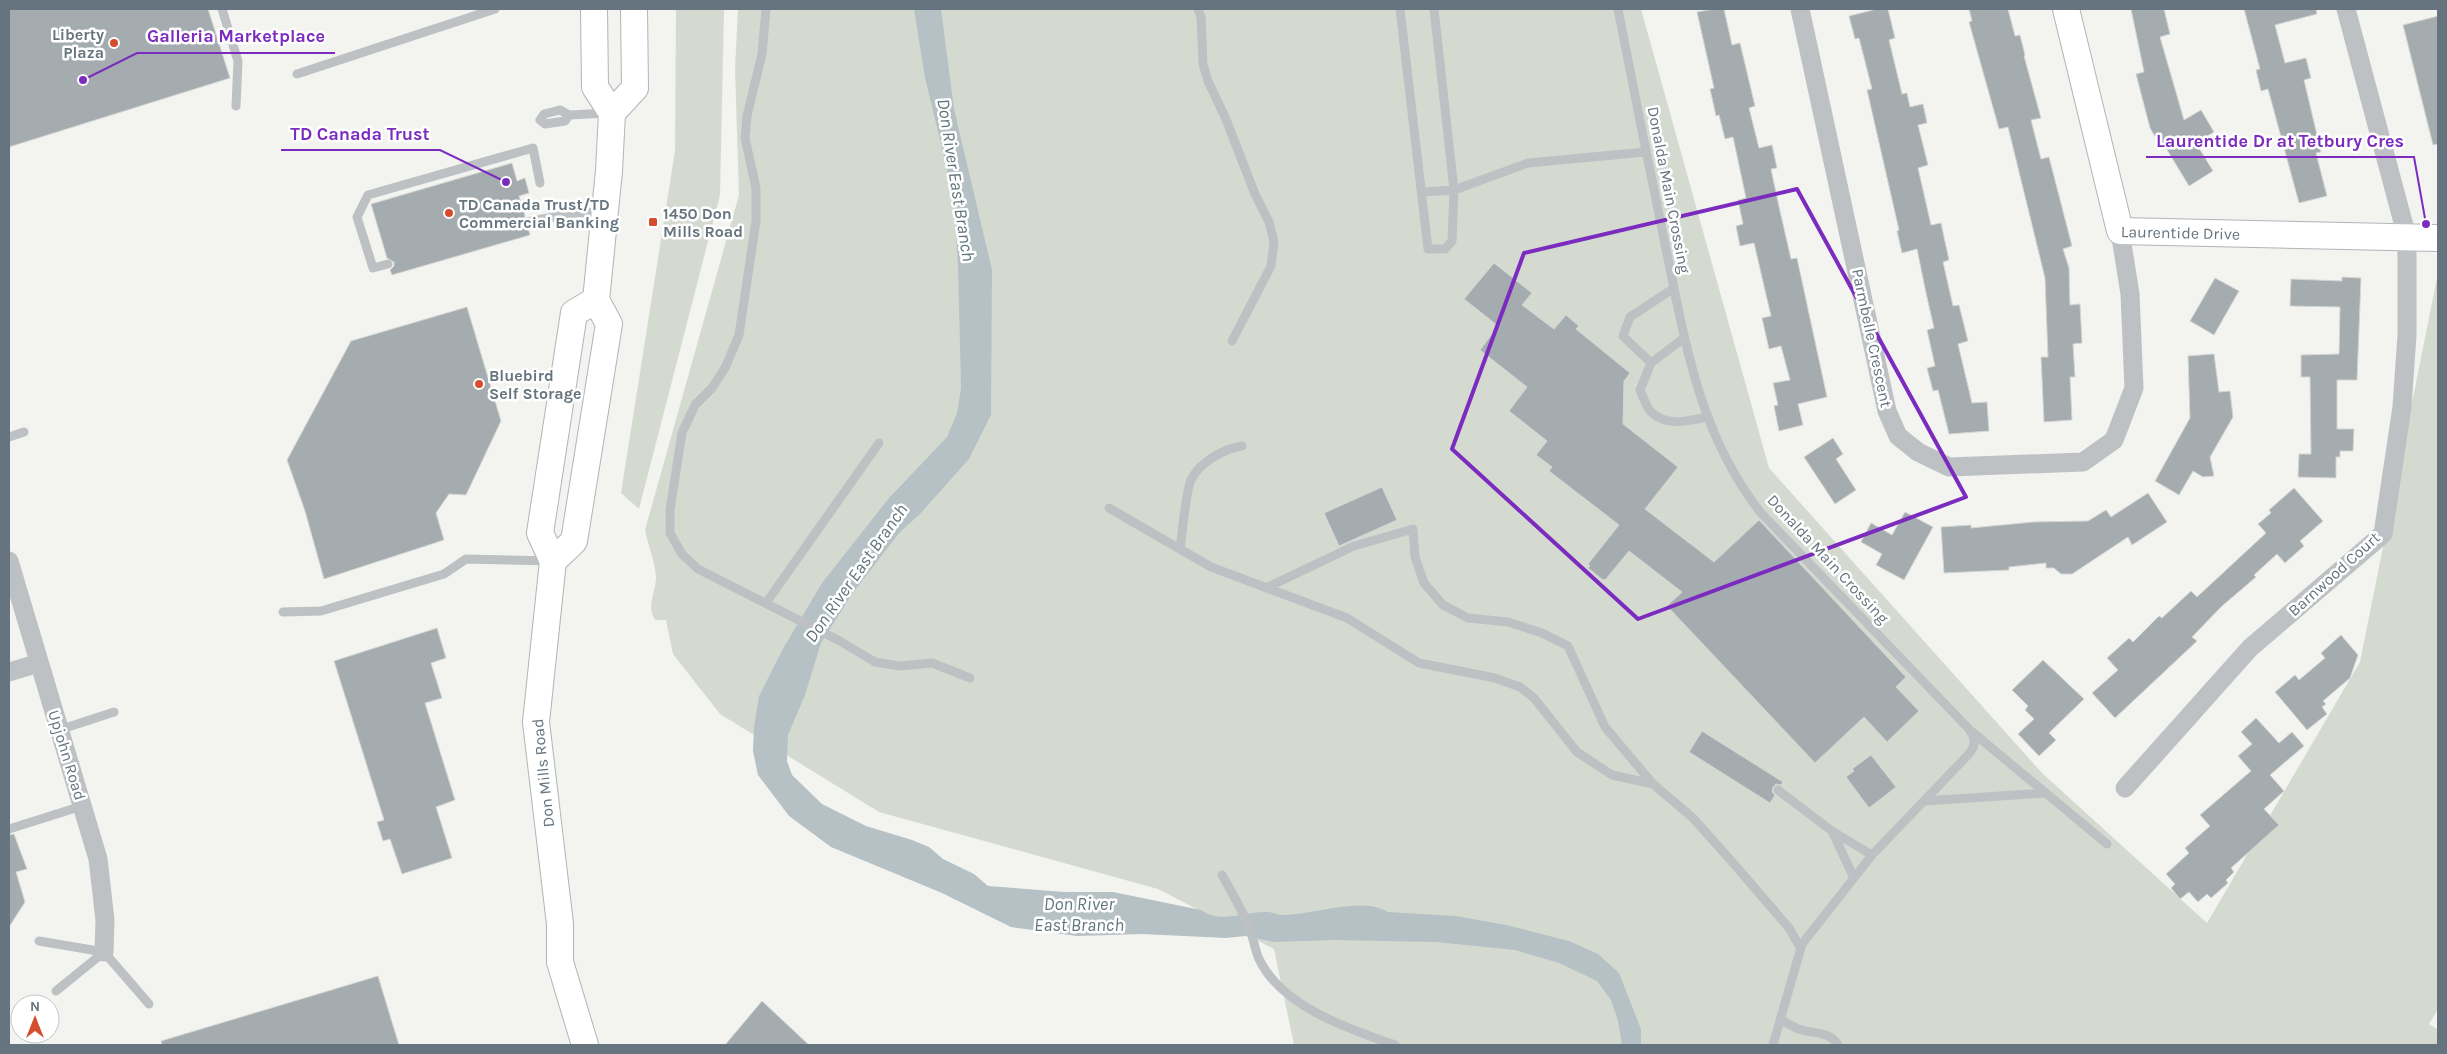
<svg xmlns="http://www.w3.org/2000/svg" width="2447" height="1054" font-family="Karla,sans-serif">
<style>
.green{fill:#d5dad1}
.water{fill:#b6c1c5}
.building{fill:#a5acb0;stroke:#d5d5d3}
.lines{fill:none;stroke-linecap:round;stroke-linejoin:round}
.secondary-casing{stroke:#b0b5b8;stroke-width:28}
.lane{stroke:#bdc1c4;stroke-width:9}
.street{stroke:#bdc1c4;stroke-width:19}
.secondary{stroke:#fff;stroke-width:26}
.marked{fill:none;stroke:#7b2cbf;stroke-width:4;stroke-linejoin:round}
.poi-dot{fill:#d44d2f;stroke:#fff;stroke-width:2}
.labels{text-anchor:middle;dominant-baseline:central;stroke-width:5;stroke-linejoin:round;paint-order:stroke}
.poi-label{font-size:16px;font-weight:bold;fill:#65747e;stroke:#fff;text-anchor:start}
.street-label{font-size:16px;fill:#65747e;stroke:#fff}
.water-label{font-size:18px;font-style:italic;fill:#60767c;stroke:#fff}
.leader{fill:none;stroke:#7b2cbf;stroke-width:2}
.callout-dot{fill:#7b2cbf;stroke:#fff;stroke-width:2}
.callout-label{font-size:18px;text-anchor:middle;font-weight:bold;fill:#7b2cbf;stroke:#fff;stroke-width:5;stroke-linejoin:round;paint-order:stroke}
</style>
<rect width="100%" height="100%" fill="#f3f3f0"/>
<path class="green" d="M676,9H724L720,195L639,509L621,493L675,151Z
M738,9H1641L1769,468L2042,773L2207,923L2360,662L2437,278L2438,1009L2429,1024L2438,1030V1045H1294L1274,949L1158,889L879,812L720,714L673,654L666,620H655C646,606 656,591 656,577C655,562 648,545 645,530L739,195L735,69Z"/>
<path class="water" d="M914,9H941L954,109L992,270L991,415L969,459L920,514L899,533L852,594L821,643L805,695L788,735L787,761L792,775L822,804L866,826L912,840L929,847L943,859L974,874L988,886L1065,892H1113L1201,910C1221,924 1242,912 1264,912C1270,911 1277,915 1283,915C1314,915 1361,896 1388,912L1456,916L1506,925L1569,941L1598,954L1619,973L1641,1029V1045H1622L1618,1021L1611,1000L1597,981L1559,963L1515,950L1436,942L1333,940L1274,942L1245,936L1226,938L1142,934L1077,936L1011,927L942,893L831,847L789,816L758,775L753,751L754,727L759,696L784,647L822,583L889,498L947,437L957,413L961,388L958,265L955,218L946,164L925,78Z"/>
<path class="building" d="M9,9H208L230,78L9,147Z
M1714,9H1724L1732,45L1740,43L1755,106L1749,108L1759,148L1772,145L1777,168L1771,169L1780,211L1791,259L1797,258L1827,397L1798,404L1803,425L1779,431L1774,406L1778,405L1773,383L1790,380L1781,346L1769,349L1762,318L1771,316L1754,243L1740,246L1736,226L1743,224L1738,200L1746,198L1733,137L1725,139L1719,115L1716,116L1710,89L1714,88L1697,12Z
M1877,9H1888L1895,38L1889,40L1902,94L1907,93L1910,107L1923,104L1927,123L1918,125L1928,165L1918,168L1931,225L1941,223L1949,260L1943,262L1953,306L1959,305L1968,341L1958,344L1972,403L1987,402L1989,431L1949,434L1938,390L1933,391L1927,368L1935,366L1927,330L1934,328L1926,293L1917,249L1902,253L1897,231L1899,230L1867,90L1872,89L1859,38L1855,39L1849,16Z
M1969,9H2008L2015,36L2020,35L2025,55L2024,56L2041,118L2031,120L2041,159L2049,157L2072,246L2063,249L2069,268L2070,305L2080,304L2082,343L2073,344L2075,377H2070L2072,420L2044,422L2041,357H2048L2045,278L2008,127L1999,129L1969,22L1972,21Z
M2131,9H2164L2170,34L2160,37L2184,120L2201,110L2214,132L2196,143L2213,171L2189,186L2166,148L2163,150L2150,128L2136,74L2144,72Z
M2244,9H2316L2317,14L2275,25L2285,63L2306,58L2311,78L2304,80L2321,152L2316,153L2327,196L2299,203L2268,89L2261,91L2256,70L2260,69Z
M2438,16V144L2433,145L2403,25Z
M512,163L517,181L525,178L529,193L519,196L525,216L521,224L528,228L530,235L392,275L390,270L394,266V262L387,258L371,204Z
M1494,263L1532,293L1522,305L1554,329L1566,315L1579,326L1576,329L1630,373L1624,381L1623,424L1678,467L1645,509L1714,562L1759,520L1906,677L1896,687L1919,711L1887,742L1864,717L1815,763L1667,606L1682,592L1629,551L1606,579L1603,580L1588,568L1590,566L1588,564L1619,525L1549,471L1552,467L1536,455L1547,441L1509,411L1527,387L1480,350L1498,326L1464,299Z
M2342,277L2361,278L2357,380H2337V429H2354L2353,451H2340V457H2336V478L2298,477L2299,454H2311L2310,377H2301V355L2339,354L2340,307L2290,306L2291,279L2342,281Z
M2215,278L2239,291L2214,335L2190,321Z
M467,307L501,421L466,495L449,494L436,513L444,540L324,579L305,511L287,460L351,341Z
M2214,354L2219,392L2230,391L2233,417L2210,457L2214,476L2203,477L2193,471L2179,495L2155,481L2190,418L2188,356Z
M1833,438L1843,454L1836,459L1856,490L1835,504L1804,457Z
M1382,487L1397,520L1339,546L1324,513Z
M2294,488L2323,521L2300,541L2304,546L2285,563L2277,554L2254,575L2256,577L2222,606L2192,637L2197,641L2115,718L2092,693L2118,670L2107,658L2129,638L2133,642L2159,616L2162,618L2191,591L2197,597L2266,533L2258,524L2271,513L2269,510Z
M2148,493L2167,522L2132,545L2128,537L2072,574H2061L2054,568H2046V563L2009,567V570L1944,573L1941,527L1971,525V528L2033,522L2088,521L2106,510L2111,517Z
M1905,512L1933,527L1904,580L1876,565L1882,554L1861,542L1871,523L1892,535Z
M437,628L446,658L431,663L442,698L425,703L455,800L436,807L452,858L402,874L390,839L383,841L377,822L384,820L334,661Z
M2341,635L2358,655L2350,678L2323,701L2326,704L2322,707L2327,714L2307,730L2275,692L2295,675L2299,680L2325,658L2321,653Z
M2043,660L2084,699L2049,733L2056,740L2039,756L2018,734L2034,719L2025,710L2028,706L2012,690Z
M2256,718L2279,743L2292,732L2304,746L2270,775L2284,791L2264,809L2279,825L2231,868L2234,872L2226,880L2228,883L2211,898L2207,894L2198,902L2189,892L2180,899L2171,888L2175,884L2166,874L2189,853L2185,848L2210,826L2200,815L2251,771L2238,756L2252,744L2241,732Z
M1702,731L1783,782L1781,785L1776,784L1773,787L1772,792L1775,795L1770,803L1689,752Z
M1871,755L1896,787L1869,808L1846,777L1854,771L1852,769Z
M14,834L27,869L16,872L25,902L9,927V835Z
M378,976L399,1045H162L161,1041Z
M762,1001L809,1045H725Z"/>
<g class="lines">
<defs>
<g id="secondary">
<path id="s1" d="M2066,9L2120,231L2438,238"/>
<path d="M612,113L635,88L634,9"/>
<path d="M553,561L574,541L609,324L596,300L609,171L612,113L595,87L594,9"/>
<path d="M585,1045L560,962V924L536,722L553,561L540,533L574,313L596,300"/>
</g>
</defs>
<use href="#secondary" class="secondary-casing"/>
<path class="lane" d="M222,9L238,61L236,106
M766,9L762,54L747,116L745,138L756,188V221L739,335L725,368L712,388L695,405L682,433L670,510V533L682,554L698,569L838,640L875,662L899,666L932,663L970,678
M1198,9L1201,17L1203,64L1208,81L1225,117L1255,194L1269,222L1274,242L1271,266L1232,341
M1400,9L1428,249H1445L1452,241L1454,190L1434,9
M1618,9C1633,87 1649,166 1665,244C1685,340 1698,433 1761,513L1969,729C1976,739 1976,746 1968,755L1872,855L1802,944L1773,1045
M297,74L495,9
M569,115L565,121L545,124L540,120L544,114L560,110L569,115L608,113
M1422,192L1454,190L1528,163L1646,152
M527,222L574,213L603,212
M388,264L373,268L357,217L368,195L533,148L540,183
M1674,288L1630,317L1623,336L1651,363L1684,338
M1651,363L1640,390C1643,396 1646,407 1651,412C1667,427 1688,421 1707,417
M9,437L24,432
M1109,508L1211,567L1347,618L1419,663L1495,678L1520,687L1534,698L1577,752L1612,775L1653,784
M1180,549C1182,535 1186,490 1191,480C1200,462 1223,449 1242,446
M1266,588L1354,546L1413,529L1415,557L1424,583L1443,605L1468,618L1508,622L1542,633L1568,646L1605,727L1653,784L1693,818L1734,864L1789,928L1800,947
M766,603L879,443
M283,612L321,611L444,574L466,559L551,561
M59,730L114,712
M1971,731L2107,844
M1778,790L1832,831L1872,855
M1924,801L2046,793
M9,829L82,806
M1832,831L1854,878
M1222,875C1232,893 1243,911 1250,930C1254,940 1255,950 1259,959C1282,1007 1349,1029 1395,1045
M39,941L104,952L149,1004
M56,991L104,952
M1781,1020C1787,1023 1793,1027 1799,1029C1813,1034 1830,1031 1838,1045"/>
<path class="street" d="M1800,9L1887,411L1898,436L1918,452L1949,467L2083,462L2114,440L2134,388L2130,294L2120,231
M9,561L98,859L105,920L104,952
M9,672L39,663
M2125,788L2250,648L2383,534L2402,407L2407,335V237L2346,9"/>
<use href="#secondary" class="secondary"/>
</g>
<path class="marked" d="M1797,189L1966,497L1638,619L1452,449L1524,253Z"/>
<g class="poi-dot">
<circle cx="114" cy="43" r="5"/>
<circle cx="449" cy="213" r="5"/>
<rect x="648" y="217" width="10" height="10" rx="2.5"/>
<circle cx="479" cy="384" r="5"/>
</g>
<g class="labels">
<g class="poi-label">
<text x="104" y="34" text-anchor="end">Liberty<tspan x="104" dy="18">Plaza</tspan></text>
<text x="459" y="204">TD Canada Trust/TD<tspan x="459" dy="18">Commercial Banking</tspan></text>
<text x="663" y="213">1450 Don<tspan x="663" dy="18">Mills Road</tspan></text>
<text x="489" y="375">Bluebird<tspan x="489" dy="18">Self Storage</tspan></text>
</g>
<g class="street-label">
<text transform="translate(1669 190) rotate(79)">Donalda Main Crossing</text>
<text stroke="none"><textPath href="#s1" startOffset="289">Laurentide Drive</textPath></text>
<text transform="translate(1872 338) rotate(78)">Parmbelle Crescent</text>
<text transform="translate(1828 559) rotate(47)">Donalda Main Crossing</text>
<text transform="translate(2334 574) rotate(-42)">Barnwood Court</text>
<text transform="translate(67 755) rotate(73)">Upjohn Road</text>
<text transform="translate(543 773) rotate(-96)">Don Mills Road</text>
</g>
<g class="water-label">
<text transform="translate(956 180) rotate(81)">Don River East Branch</text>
<text transform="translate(856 573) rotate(-55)">Don River East Branch</text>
<text x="1079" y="904">Don River<tspan x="1079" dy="21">East Branch</tspan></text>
</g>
</g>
<path class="leader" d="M83 80L137 53H335M506 182L440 150H281M2426 224L2414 157H2146"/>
<g class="callout-dot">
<circle cx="83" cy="80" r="5"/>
<circle cx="506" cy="182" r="5"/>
<circle cx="2426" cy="224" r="5"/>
</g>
<g class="callout-label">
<text x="236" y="42">Galleria Marketplace</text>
<text x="360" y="140">TD Canada Trust</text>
<text x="2280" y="147">Laurentide Dr at Tetbury Cres</text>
</g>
<rect width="2447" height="1054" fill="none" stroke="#65747e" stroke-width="20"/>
<g transform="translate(35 1019)"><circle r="24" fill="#ffffff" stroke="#c1c7cb"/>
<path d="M0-4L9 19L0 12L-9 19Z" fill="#d44d2f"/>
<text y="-8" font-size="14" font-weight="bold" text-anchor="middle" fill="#65747e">N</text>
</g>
</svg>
